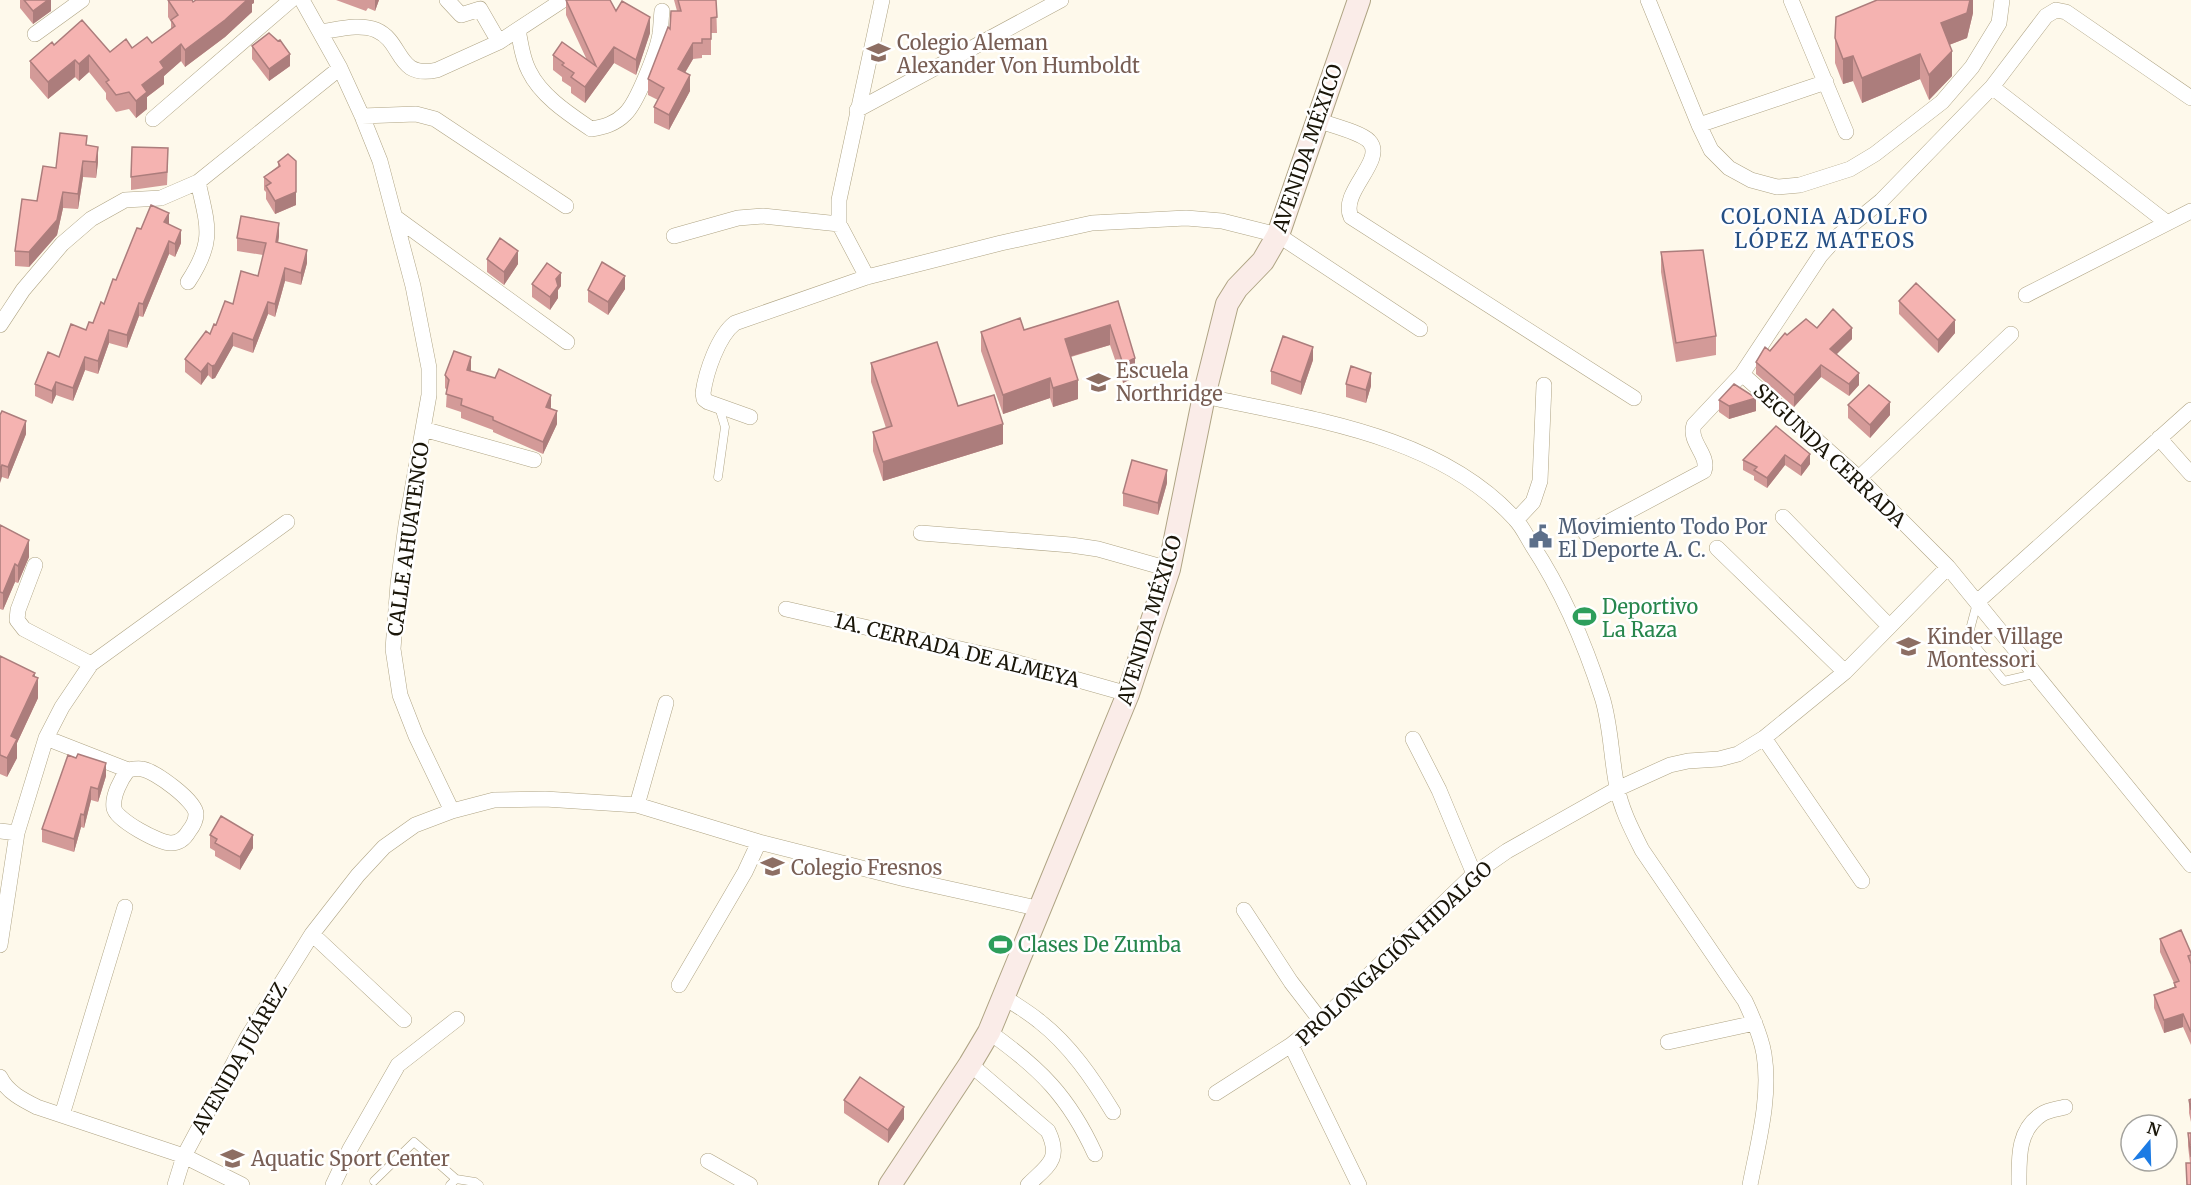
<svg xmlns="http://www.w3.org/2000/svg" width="2191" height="1185" font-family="Merriweather,serif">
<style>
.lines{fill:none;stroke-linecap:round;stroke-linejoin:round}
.lane-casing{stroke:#afa484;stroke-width:9}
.street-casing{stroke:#afa484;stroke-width:16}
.secondary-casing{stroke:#afa484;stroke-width:24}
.lane{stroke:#fff;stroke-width:8}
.street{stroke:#fff;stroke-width:15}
.secondary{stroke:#faece8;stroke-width:22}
.wall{fill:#d39a98}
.shaded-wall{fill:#ac7d7c}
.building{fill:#f5b3b1;stroke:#ac7d7c;stroke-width:1.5}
.labels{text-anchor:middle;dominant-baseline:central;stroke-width:5;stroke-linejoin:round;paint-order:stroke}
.education-label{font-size:20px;fill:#785e54;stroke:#fff;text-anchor:start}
.street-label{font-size:20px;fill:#1a1609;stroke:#fff}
.service-label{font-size:20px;fill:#4e5e75;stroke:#fff;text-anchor:start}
.leisure-label{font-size:20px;fill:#27864d;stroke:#fff;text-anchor:start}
.neighbourhood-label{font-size:21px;letter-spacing:1.5px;fill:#254f84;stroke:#fff}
</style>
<rect width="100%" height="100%" fill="#fef9eb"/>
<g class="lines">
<defs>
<path id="lane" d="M718,477L725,427L719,407
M1977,603L1968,637L2004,681L2034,674
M374,1181L414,1142L456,1179
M450,1185L456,1179L475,1182L479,1185"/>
<path id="street" d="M302,0L340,68L362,116L380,161L413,286L429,368V395L406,525L398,584L393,649L400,695L416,736L452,811
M447,0L461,15L480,9L499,42
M1648,0L1699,125L1711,150L1729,168L1751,180L1777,187L1800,185L1850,169L1875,154L1942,102L1972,67L1999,23L2002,0
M1791,0L1846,132
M518,30C521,44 522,58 529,71C541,96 569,114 591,129C604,127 615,124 625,114C637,103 657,52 660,34C661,27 661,19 662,11
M320,32C337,30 359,23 376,30C404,42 395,79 437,70L499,42L563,0
M35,34L82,0
M1992,87L2166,222
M857,110L1061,0
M362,116L416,114L435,119L566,206
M153,119L291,0
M1317,120C1330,125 1360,132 1369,141C1387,160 1339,192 1351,217L1634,398
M1699,125L1826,82
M395,217L567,342
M674,236L738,218L763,216L839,224
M867,277L839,224V200L882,0
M188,282C215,241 208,227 198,182
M2026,295L2191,211
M0,325L23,290L62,244L91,219L125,200L161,198L198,182L340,68
M1742,374L1859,478L1948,567L2191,865
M1204,396C1309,419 1438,434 1515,519C1522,526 1527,537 1532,545C1563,592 1585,644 1602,697C1611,725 1611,758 1617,787C1621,809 1632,830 1642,850L1745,1001C1753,1018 1761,1036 1764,1054C1771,1097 1758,1143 1750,1185
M750,417L708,402L704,399L703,393C706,372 718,336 735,323L867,277L1001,243L1092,223L1186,218L1222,221L1278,235L1420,329
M423,429L534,460
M2159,438L2191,474
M1859,478L2011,334
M1783,517L1889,626
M1516,520L1533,502L1540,481L1544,385
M921,533L1071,545L1098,549L1169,569
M1586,534L1704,471C1710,455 1688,442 1694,425L1742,374L1820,256L1838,236L1881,201L1992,87L2046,16L2056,10L2066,12L2191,98
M1717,548L1845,672
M35,565L18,610L17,620L24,629L91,664
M1977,602L2191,410
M786,609L1004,659L1128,694
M46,738L128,770C133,769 138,768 142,769C155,771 196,801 196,814C196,820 193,826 189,831C185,838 179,843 171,843C159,843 116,820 114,808C112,796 121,779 128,770
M1764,738L1862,881
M1413,739L1439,790L1474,874
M637,805L666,703
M0,831L17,833
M1244,910L1291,982L1321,1021
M312,934L404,1020
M0,945L17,833L46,738L62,707L91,664L287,522
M679,985L745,872L759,842
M1004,997C1016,1005 1028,1012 1039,1021C1070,1045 1093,1079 1113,1112
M989,1032C1040,1068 1069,1097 1095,1154
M1668,1042L1755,1023
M1291,1045L1359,1185
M970,1064L1048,1131C1062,1160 1047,1166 1028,1185
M0,1077C7,1092 23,1100 37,1107L184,1156L242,1185
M1216,1093L1291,1045L1321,1021L1474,874L1507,851L1617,789L1670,765L1688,761L1719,759L1738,754L1764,738L1845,672L1948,567
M62,1115L125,907
M708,1161L750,1185
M175,1185L184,1156L247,1038L312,934L358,875L384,847L415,825L452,811L494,800L545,799L637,805L759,842L905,879L1041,909
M333,1185L350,1149L398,1065L457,1019
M2019,1185C2019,1159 2017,1130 2042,1114C2048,1110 2058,1109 2065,1107"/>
<path id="secondary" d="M890,1185L970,1064L989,1032L1128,694L1169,569L1204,396L1227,304L1237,288L1263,261L1278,235L1359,0"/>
</defs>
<use href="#lane" class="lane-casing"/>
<use href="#street" class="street-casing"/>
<use href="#secondary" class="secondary-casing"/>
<use href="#lane" class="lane"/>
<use href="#street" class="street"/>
<use href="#secondary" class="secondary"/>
</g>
<path class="wall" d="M20,0H51V11L33,24L20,8Z
M168,0L193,2L254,0V3L252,4V12L225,37L185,67L181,61L164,76V84L147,97V109L136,118L129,109L116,112L106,99V93L89,72L79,81L75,77L48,99L30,78V61L54,45L110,52L132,48L152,43L171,29V22L168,17Z
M336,0H379L375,11L368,8L366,11Z
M566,0L616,11L650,33L636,75L614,63L585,103L571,93V87L562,81V77L553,70V55L586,58L566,15Z
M674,0H716L717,33H711V55H702V58L693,59L685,73L690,91L669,130L654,123V107L658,100L648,95V79L677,11Z
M1973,0V13L1967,38L1949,45L1952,76L1929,100L1920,79L1862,103L1853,81L1843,84L1835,63V38Z
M252,46L290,66L269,81L252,59Z
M87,146L98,162L96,178L83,177L78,209L63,208L57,235L29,267L15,266V251L37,201L56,168Z
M168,161L167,185L131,190V177Z
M296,161V205L275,214L266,199V192L264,190V177L278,166V162Z
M169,225L181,243L175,257L169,254L143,317L139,316L127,348L109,343L98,374L85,370L73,401L56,395L52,404L35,396V384L93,323L104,304L141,229Z
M279,236L278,243L307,263L301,285L285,281L275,317L268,314L253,353L233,346L215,378L212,379L208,375L201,385L185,372V359L210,334L233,304L258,276L263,255L237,251V238Z
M1661,252L1716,336V355L1676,362L1661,272Z
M487,259L518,264L504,285L487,272Z
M532,284L561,286L558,290V298L550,310L532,297Z
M625,289L608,315L588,302V290Z
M1118,301L1135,377L1123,383L1110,345L1071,357L1078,399L1053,407L1050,398L1003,414L981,351V332L1024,330Z
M1899,301L1955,333L1938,353L1899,314Z
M1817,328L1852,339L1836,354L1859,385L1849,396L1821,377L1794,407L1756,374V362L1787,335Z
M1313,360L1301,395L1271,384V371Z
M871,363L958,406L1003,444L883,481L873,451V432L886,428L871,382Z
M471,370L470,371L551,407L550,409L557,424L543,454L493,432V430L461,418V412L446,407L447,390L445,388V375Z
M1346,384L1371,386L1366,403L1346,397Z
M1719,400L1756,411L1729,419L1719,412Z
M1848,405L1890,415L1870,438L1848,418Z
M0,415L26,434L8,479L2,477Z
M1776,426L1810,464L1801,476L1785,465L1767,488L1754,480V476L1743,470V460Z
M1167,483L1158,515L1123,506V493Z
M0,525L29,557L18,583L15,582L3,610L0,609Z
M0,656L35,677L38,698L17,743V758L7,777L0,774Z
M68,755L106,776L98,802L91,800L84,828L81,827L74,852L42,842V829Z
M210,835L253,848L240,870L215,856V851L210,848Z
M2160,939L2191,953V1045L2183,1027L2164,1033L2154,1008V995L2174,987V983L2160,952Z
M2191,1099V1122L2189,1113V1100Z
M844,1100L904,1119L888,1143L844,1113Z
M2188,1133H2191V1185L2190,1163L2188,1146Z"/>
<path class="shaded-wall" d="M48,0H51V11L33,24V11Z
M247,0H254V3L252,4V12L225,37L185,67V50Z
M375,0H379L375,11Z
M1970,0H1973V13L1967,38L1941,48V23Z
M650,17V33L636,75V60Z
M693,43V59L678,84V69Z
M181,44V61L164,76V84L147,97V109L136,118V101L142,85L160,62Z
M614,47V63L585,103V87Z
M1952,51V76L1929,100V75Z
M290,54V66L269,81V69Z
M1920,54V79L1862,103V78Z
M89,55V72L79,81V64Z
M1853,56V81L1843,84V59Z
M75,60V77L48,99V82Z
M690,75V91L669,130V115Z
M98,147V162L96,178V162Z
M83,161V177L78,209V194Z
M63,192V208L57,235L29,267V252Z
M296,192V205L275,214V201Z
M169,213V226L164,222Z
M279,223V236L276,255V242Z
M181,230V243L175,257V244Z
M169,241V254L143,317V304Z
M307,250V263L301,285V273Z
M518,251V264L504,285V272Z
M285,268V281L275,317V304Z
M561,273V286L558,290V298L550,310V297L556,279Z
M625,276V289L608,315V302Z
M268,302V314L253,353V340Z
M139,303V316L127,348V335Z
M1955,320V333L1938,353V340Z
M1110,325V345L1065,358V339Z
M1852,328V339L1830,361V349Z
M109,330V343L98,374V361Z
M233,333V346L215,378L212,379V366Z
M1313,347V360L1301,395V382Z
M85,357V370L73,401V388Z
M471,357V370L467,383V370Z
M1135,358V377L1123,383V364Z
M208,363V375L201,385V372Z
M1821,365V377L1794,407V395Z
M1371,373V386L1366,403V390Z
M1859,373V385L1849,396V384Z
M1050,378V398L1003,414V395Z
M1078,380V399L1053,407V388Z
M56,382V395L52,404V391Z
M551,395V407L546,420V407Z
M1756,398V411L1729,419V406Z
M1890,402V415L1870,438V425Z
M557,411V424L543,454V442Z
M26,421V434L8,479V467Z
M1003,424V444L883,481V462Z
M1810,454V464L1801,476V466Z
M1785,455V465L1767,488V478Z
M2,465V477L0,483V470Z
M1167,470V483L1158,515V503Z
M29,540V557L18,583V566Z
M15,564V582L3,610V593Z
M35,673V685L38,678V698L17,743V758L7,777V758L11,736Z
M106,763V776L98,802V789Z
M91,787V800L84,828V815Z
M81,814V827L74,852V839Z
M253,835V848L240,870V857Z
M2183,1014V1027L2164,1033V1020Z
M904,1107V1119L888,1143V1130Z"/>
<path class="building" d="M24,0H48L33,11Z
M168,0H192L193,2L196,0H247L225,20L185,50L181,44L160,62L164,68L142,85L147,92L136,101L129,92L116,95L106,82L109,80L89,55L79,64L75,60L48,82L30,61L52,42L54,45L82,20L110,52L126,39L132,48L147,37L152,43L175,26L171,20L178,15Z
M566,0H610L616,11L622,1L650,17L636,60L614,47L585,87L571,77L574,73L562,65L564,63L553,55L562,42L596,66Z
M678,0H716L717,17L711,18V39H702V43H693L678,69L690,75L669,115L654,107L664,88L648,79L668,27L670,29L671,11H681Z
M1877,0H1970L1967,13L1941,23L1952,51L1929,75L1920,54L1862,78L1853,56L1843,59L1835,38L1836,17Z
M269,33L278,41L280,40L290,54L269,69L252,46Z
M60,133L87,136L86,145L98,147L96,162L83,161L78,194L63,192L57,220L29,252L15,251L22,199L37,201L43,166L56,168Z
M132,147L168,148L167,172L131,177Z
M288,154L296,161V192L275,201L266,186L271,183L264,177L280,166L278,162Z
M151,205L169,213L164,222L181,230L175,244L169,241L143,304L139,303L127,335L109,330L98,361L85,357L73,388L56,382L52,391L35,384L48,352L59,357L71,324L86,330L89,322L93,323L101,302L104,304L113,279L116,280L137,228L141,229Z
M241,216L279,223L276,242L307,250L301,273L285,268L275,304L268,302L253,340L233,333L215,365L212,366L208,363L201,372L185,359L206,331L210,334L214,324L216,325L225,301L233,304L241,271L258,276L266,243L237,238Z
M500,238L518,251L504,272L487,259Z
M1703,250L1716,336L1676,343L1661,252Z
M602,262L625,276L608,302L588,290Z
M547,263L561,273L556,279L558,286L550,297L532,284Z
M1916,283L1955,320L1938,340L1899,301Z
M1118,301L1135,358L1123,364L1110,325L1065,339L1078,380L1053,388L1050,378L1003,395L981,332L1020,318L1024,330Z
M1833,309L1852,328L1830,349L1859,373L1849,384L1821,365L1794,395L1756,362L1765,347L1770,351L1785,333L1787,335L1806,319L1817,328Z
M1283,336L1313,347L1301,382L1271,371Z
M937,342L958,406L994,395L1003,424L883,462L873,432L892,426L871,363Z
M454,351L471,357L467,370L495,378L499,369L551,395L546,407L557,411L543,442L493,420V417L461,405L462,399L446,394L449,380L445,375Z
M1351,366L1371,373L1366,390L1346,384Z
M1734,384L1756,398L1729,406L1719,400Z
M1869,385L1890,402L1870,425L1848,405Z
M2,411L26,421L8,467L2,465L0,470V415Z
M1776,426L1810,454L1801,466L1785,455L1767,478L1754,470L1757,467L1743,460Z
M1132,460L1167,470L1158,503L1123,493Z
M0,525L29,540L18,566L15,564L3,593L0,592Z
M0,656L35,673L33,676L38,678L11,736L17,739L7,758L0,755Z
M78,754L106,763L98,789L91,787L84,815L81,814L74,839L42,829L68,755L76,758Z
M221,816L253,835L240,857L215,843L217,839L210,835Z
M2181,930L2191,953V955L2188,956L2191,964V1032L2183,1014L2164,1020L2154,995L2176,987L2174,983L2179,981L2160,939Z
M860,1077L904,1107L888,1130L844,1100Z
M2191,1099V1110L2189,1100Z
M2188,1133H2191V1157Z
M2186,1163H2191V1185H2187Z"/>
<defs>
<symbol id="school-bare" viewBox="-9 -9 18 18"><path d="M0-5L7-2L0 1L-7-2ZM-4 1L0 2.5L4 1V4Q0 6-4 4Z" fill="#8d6e63" stroke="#fff" stroke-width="2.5" paint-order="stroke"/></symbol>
<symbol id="civic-bare" viewBox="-9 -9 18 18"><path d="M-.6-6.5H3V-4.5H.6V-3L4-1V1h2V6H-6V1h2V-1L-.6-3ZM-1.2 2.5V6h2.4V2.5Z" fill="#5c6f8a" stroke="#fff" stroke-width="2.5" paint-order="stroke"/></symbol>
<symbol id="stadium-bare" viewBox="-9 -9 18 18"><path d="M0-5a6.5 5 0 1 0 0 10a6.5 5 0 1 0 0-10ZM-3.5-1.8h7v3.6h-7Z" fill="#2e9e5b" stroke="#fff" stroke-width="2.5" paint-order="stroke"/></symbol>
</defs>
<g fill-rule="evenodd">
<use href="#school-bare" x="862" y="36" width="33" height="33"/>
<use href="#school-bare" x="1082" y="366" width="33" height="33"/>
<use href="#civic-bare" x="1524" y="520" width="33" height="33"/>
<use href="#stadium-bare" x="1568" y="600" width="33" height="33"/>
<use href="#school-bare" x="1892" y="630" width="33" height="33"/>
<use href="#school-bare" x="756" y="850" width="33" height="33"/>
<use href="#stadium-bare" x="984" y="928" width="33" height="33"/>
<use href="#school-bare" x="216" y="1142" width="33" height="33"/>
</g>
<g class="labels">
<g class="education-label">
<text x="897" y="42">Colegio Aleman<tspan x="897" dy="23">Alexander Von Humboldt</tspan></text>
<text x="1116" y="370">Escuela<tspan x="1116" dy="23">Northridge</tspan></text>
<text x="1927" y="636">Kinder Village<tspan x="1927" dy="23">Montessori</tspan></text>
<text x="791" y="867">Colegio Fresnos</text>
<text x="251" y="1158">Aquatic Sport Center</text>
</g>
<g class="street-label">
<text transform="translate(1307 148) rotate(-71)">AVENIDA MÉXICO</text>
<text transform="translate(1830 455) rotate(43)">SEGUNDA CERRADA</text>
<text transform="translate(408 539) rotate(-82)">CALLE AHUATENCO</text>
<text transform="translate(1149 620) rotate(-73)">AVENIDA MÉXICO</text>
<text transform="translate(957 650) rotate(14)">1A. CERRADA DE ALMEYA</text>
<text transform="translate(1394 953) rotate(-43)">PROLONGACIÓN HIDALGO</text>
<text transform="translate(239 1058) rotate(-60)">AVENIDA JUÁREZ</text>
</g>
<g class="service-label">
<text x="1558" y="526">Movimiento Todo Por<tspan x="1558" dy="23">El Deporte A. C.</tspan></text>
</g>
<g class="leisure-label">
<text x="1602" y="606">Deportivo<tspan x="1602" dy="23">La Raza</tspan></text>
<text x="1018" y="944">Clases De Zumba</text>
</g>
<g class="neighbourhood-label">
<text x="1825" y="216">COLONIA ADOLFO<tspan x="1825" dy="24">LÓPEZ MATEOS</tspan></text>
</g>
</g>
<g transform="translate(2149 1143) rotate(19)"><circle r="28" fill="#ffffff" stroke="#a3a29d" stroke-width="1.5"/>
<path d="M0-4.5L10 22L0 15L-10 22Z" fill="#1c7be4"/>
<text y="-9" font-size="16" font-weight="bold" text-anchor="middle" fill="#1a1609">N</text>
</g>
</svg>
